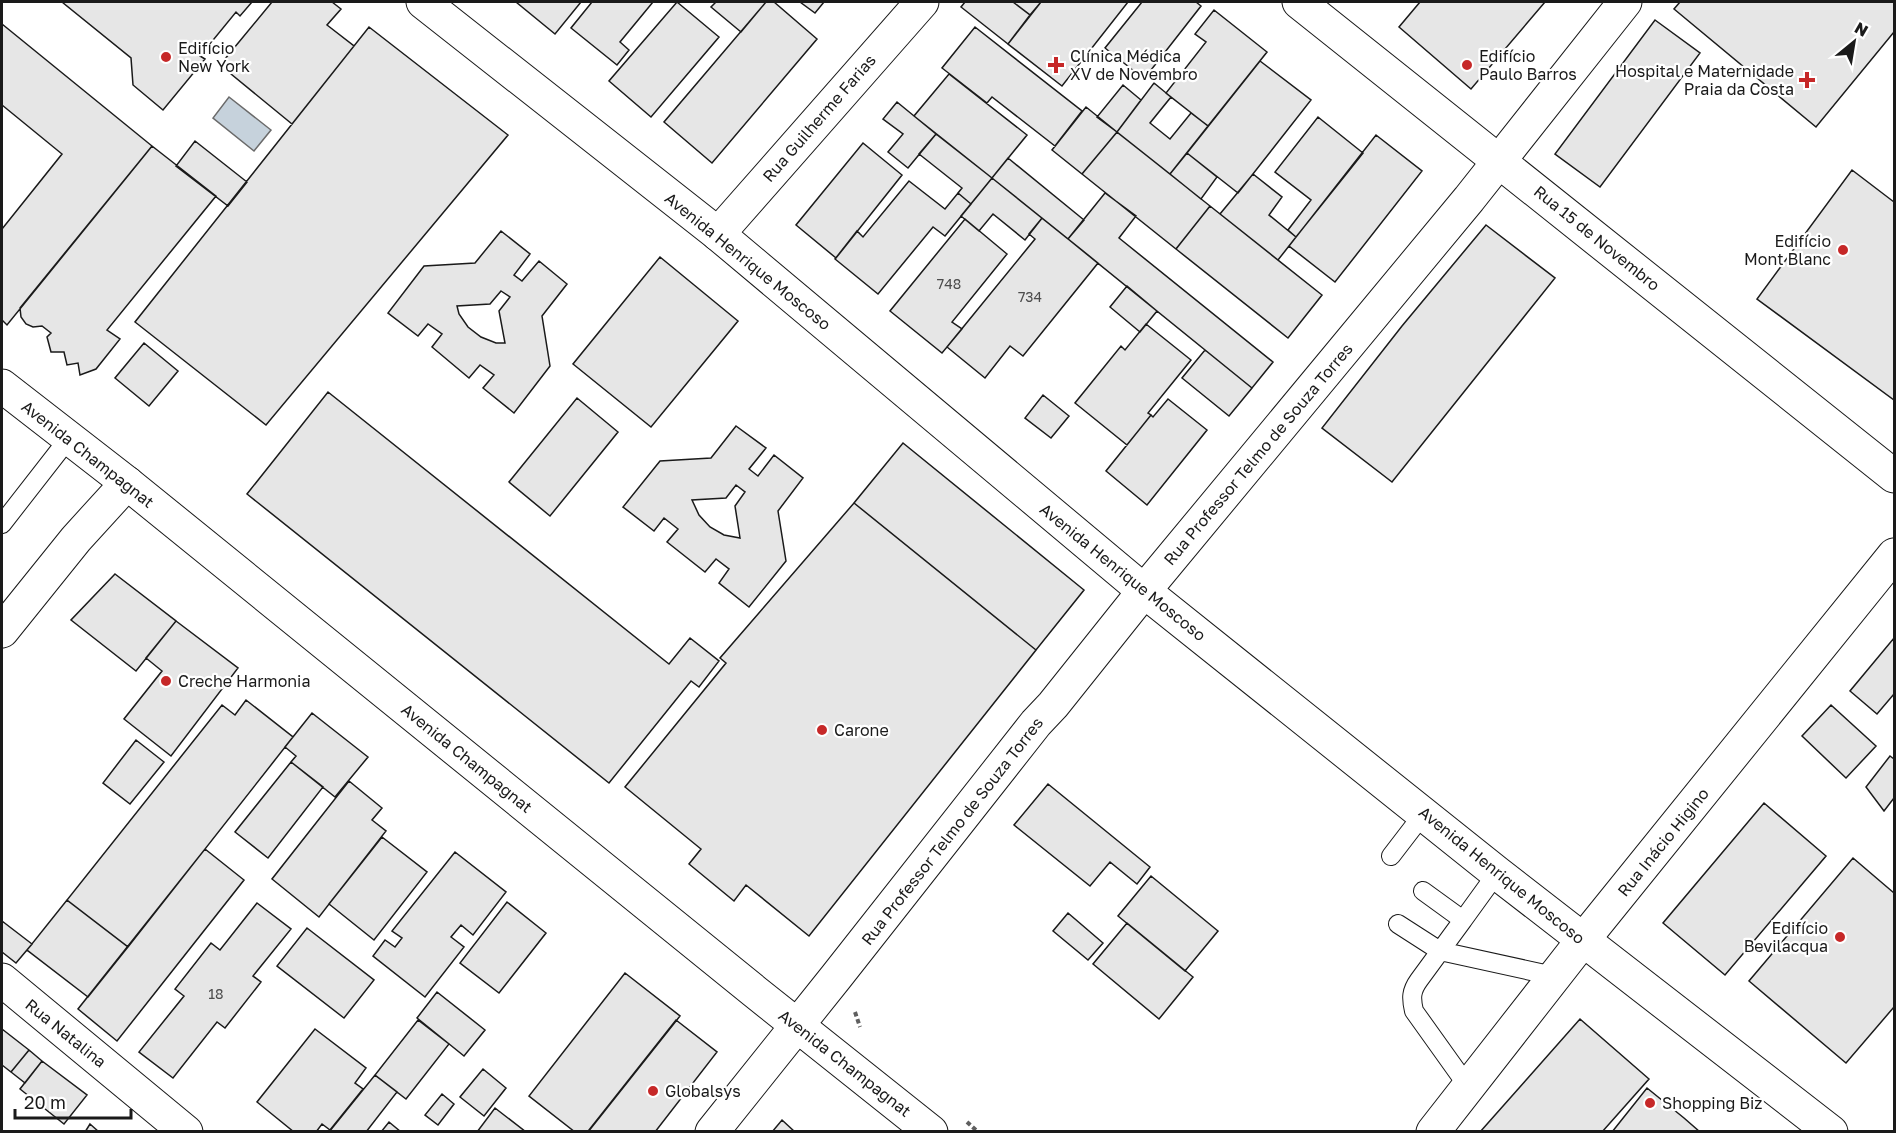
<svg xmlns="http://www.w3.org/2000/svg" width="1896" height="1133" font-family="'Golos Text',sans-serif">
<style>
.water{fill:#c6d2dc;stroke:#6a6a6a;stroke-width:1.5}
.building{fill:#e6e6e6;stroke:#1a1a1a;stroke-width:1.5;fill-rule:evenodd}
.lines{fill:none;stroke-linecap:round;stroke-linejoin:round}
.lane-casing{stroke:#1a1a1a;stroke-width:20}
.street-casing{stroke:#1a1a1a;stroke-width:35}
.secondary-casing{stroke:#1a1a1a;stroke-width:35}
.path{stroke:#5f5f5f;stroke-width:4;stroke-dasharray:4.5 3;stroke-linecap:butt}
.lane{stroke:#fff;stroke-width:18}
.street{stroke:#fff;stroke-width:33}
.secondary{stroke:#fff;stroke-width:33}
.poi-dot{fill:#c62828;stroke:#fff;stroke-width:2}
.labels{text-anchor:middle;dominant-baseline:central;stroke-width:4.5;stroke-linejoin:round;paint-order:stroke}
.number-label{font-size:14px;fill:#4d4d4d}
.poi-label{font-size:16px;fill:#1a1a1a;stroke:#fff;text-anchor:start}
.street-label{font-size:16px;fill:#1a1a1a;stroke:#fff}
</style>
<rect width="100%" height="100%" fill="#fff"/>
<path class="water" d="M229,97L271,130L254,151L213,118Z"/>
<path class="building" d="M62,2H252L240,16L236,12L200,56L205,59L163,110L133,85L131,58Z
M272,2H332L341,9L327,25L354,46L292,124L220,65Z
M516,2H581L555,34Z
M592,2H653L620,42L629,50L617,65L571,28Z
M677,2L719,37L651,117L609,81Z
M716,2H766L741,32L711,7Z
M766,2H774L817,39L712,163L664,122Z
M800,2H824L815,13Z
M965,2H1013L1030,15L1008,44L961,7Z
M1013,2H1041L1030,15Z
M1041,2H1128L1062,86L1008,44Z
M1142,2H1196L1201,6L1144,79L1105,48Z
M1420,2H1545L1471,89L1399,27Z
M1680,2H1894V32L1816,127L1674,9Z
M1214,10L1267,52L1208,126L1166,93L1206,42L1195,34Z
M1655,20L1700,53L1600,187L1555,154Z
M2,24L152,146L7,325L2,320V229L62,154L2,105Z
M369,27L508,135L266,425L135,322Z
M975,27L1082,111L1055,146L992,97L987,103L942,68Z
M1260,61L1311,100L1238,193L1187,153Z
M949,74L1027,135L992,178L914,116Z
M1154,83L1171,97L1150,123L1170,139L1191,113L1208,126L1170,174L1117,132Z
M1123,85L1141,100L1117,132L1097,117Z
M897,102L936,134L908,168L888,152L903,134L883,119Z
M1086,107L1117,132L1082,174L1052,150Z
M1318,117L1363,153L1296,237L1288,230L1311,200L1275,172Z
M1117,132L1210,206L1176,249L1082,174Z
M936,134L992,178L971,204L958,193L962,188L919,154Z
M1376,135L1422,171L1335,282L1289,246Z
M195,141L247,182L228,206L176,166Z
M863,143L902,175L836,258L796,225Z
M152,146L216,196L107,330L120,339L96,369L80,375L78,363L67,365L64,352H51L47,337L51,333L42,326L33,327L26,324L21,317L20,308Z
M1187,153L1217,177L1201,199L1170,174Z
M1008,158L1084,220L1068,239L992,178Z
M1852,170L1894,202V400L1757,299Z
M1253,174L1282,197L1269,215L1296,237L1278,260L1220,214Z
M992,178L1042,218L1025,240L993,214L979,231L961,216Z
M909,181L945,209L958,193L971,204L945,236L933,227L878,294L835,259L857,231L863,237Z
M1105,193L1136,216L1119,238L1273,362L1252,388L1068,239Z
M1210,206L1322,295L1288,338L1176,249Z
M1042,218L1098,263L1023,356L1010,346L985,378L947,347L1035,239L1029,234Z
M965,219L1007,254L952,322L962,329L942,353L890,311Z
M1486,225L1555,278L1392,482L1322,428L1402,326Z
M501,231L530,254L514,275L522,281L539,261L567,284L542,316L550,366L514,413L483,388L494,375L480,365L469,378L432,347L442,334L428,324L418,336L388,313L424,266L475,263ZM501,291L510,297L499,311L505,343H496L481,337L468,327L459,314L457,306L490,304Z
M660,257L738,321L651,427L573,364Z
M1127,286L1157,311L1140,332L1110,307Z
M1146,324L1191,360L1148,413L1151,415L1127,445L1075,403L1121,346L1125,350Z
M144,343L178,371L149,406L115,378Z
M1205,350L1252,388L1229,416L1182,378Z
M328,392L669,664L690,638L719,661L699,687L691,681L609,783L247,494Z
M1043,395L1069,416L1051,438L1025,418Z
M577,398L618,432L550,516L509,482Z
M1168,399L1207,430L1147,505L1106,471L1151,415L1153,417Z
M736,426L766,448L749,469L758,476L774,455L803,478L778,511L786,561L749,607L719,583L729,569L716,559L705,572L667,542L678,529L664,518L654,531L623,507L660,461L711,458ZM736,485L745,492L735,506L740,538L724,535L710,527L699,515L692,500L726,498Z
M903,443L1084,590L1036,650L854,503Z
M854,503L1036,650L809,936L746,885L734,901L689,864L701,849L625,787L726,663L720,658Z
M115,574L176,621L136,671L71,620Z
M176,621L238,668L171,756L124,719L162,671L146,658Z
M1894,638V694L1877,714L1850,691Z
M246,700L293,737L128,947L67,900L222,705L235,715Z
M1831,705L1876,746L1846,778L1802,736Z
M312,713L368,757L335,797L291,762L296,756L285,747Z
M136,740L164,762L130,804L103,783Z
M1890,756L1894,759V798L1884,811L1866,787Z
M291,762L323,787L268,858L235,832Z
M349,781L382,808L372,820L386,831L319,917L272,879Z
M1048,784L1150,867L1137,884L1110,862L1090,886L1014,825Z
M1764,803L1826,856L1725,975L1663,923Z
M382,837L427,872L374,940L329,904Z
M205,849L244,880L117,1041L78,1009Z
M455,852L506,892L473,935L461,925L451,937L464,947L425,997L373,956L385,940L395,947L402,938L392,931Z
M1853,858L1894,893V1007L1846,1063L1749,981Z
M1151,876L1218,931L1185,971L1118,916Z
M67,900L128,947L88,997L27,950Z
M507,902L546,933L499,993L460,963Z
M257,903L291,929L253,976L261,982L225,1028L217,1022L173,1078L139,1052L184,996L175,989L211,943L220,950Z
M1068,913L1103,943L1088,960L1053,931Z
M2,921L32,944L16,963L2,952Z
M1127,923L1193,977L1159,1019L1093,964Z
M307,928L374,980L344,1018L277,966Z
M625,973L680,1016L588,1132H575L529,1096Z
M437,992L485,1030L464,1056L417,1018Z
M1580,1019L1649,1079L1602,1132H1480Z
M418,1020L449,1044L406,1099L375,1075Z
M676,1020L717,1052L655,1132H591L589,1130Z
M2,1029L29,1050L11,1072L2,1065Z
M315,1029L366,1068L355,1083L363,1089L330,1130L322,1124L316,1132H294L257,1102Z
M29,1050L42,1061L25,1083L11,1072Z
M42,1061L87,1095L64,1124L20,1089Z
M483,1069L506,1088L484,1116L460,1097Z
M375,1075L397,1092L366,1132H329Z
M1647,1088L1684,1118L1700,1132H1612Z
M442,1094L454,1104L438,1125L425,1115Z
M495,1108L526,1132H477Z
M782,1120L795,1132H772Z
M389,1122L401,1132H381Z
M90,1124L99,1132H85Z"/>
<g class="lines">
<defs>
<path id="lane" d="M2,524L69,438
M1391,856L1424,813
M1423,891L1463,920L1497,873
M1463,920L1419,980C1411,991 1411,998 1414,1011L1469,1088
M1398,924L1440,951L1554,976"/>
<path id="street" d="M718,234L922,2
M1144,591L1469,199L1625,2
M2,631L76,539L127,483
M1583,940L1894,555
M2,980L186,1132"/>
<path id="secondary" d="M423,2L718,234L1144,591L1497,873L1831,1132
M1299,2L1894,476
M2,386L127,483L754,991L931,1132
M712,1132L836,977L1036,723L1053,705L1144,591
M1433,1132L1583,940"/>
</defs>
<use href="#lane" class="lane-casing"/>
<use href="#street" class="street-casing"/>
<use href="#secondary" class="secondary-casing"/>
<path class="path" d="M855,1012L860,1027
M967,1122L978,1132"/>
<use href="#lane" class="lane"/>
<use href="#street" class="street"/>
<use href="#secondary" class="secondary"/>
</g>
<g class="poi-dot">
<circle cx="166" cy="57" r="6"/>
<path d="M1053 56h6v6h6v6h-6v6h-6v-6h-6v-6h6z"/>
<circle cx="1467" cy="65" r="6"/>
<path d="M1804 71h6v6h6v6h-6v6h-6v-6h-6v-6h6z"/>
<circle cx="1843" cy="250" r="6"/>
<circle cx="166" cy="681" r="6"/>
<circle cx="822" cy="730" r="6"/>
<circle cx="1840" cy="937" r="6"/>
<circle cx="653" cy="1091" r="6"/>
<circle cx="1650" cy="1103" r="6"/>
</g>
<g class="labels">
<g class="number-label">
<text x="949" y="283">748</text>
<text x="1030" y="296">734</text>
<text x="216" y="993">18</text>
</g>
<g class="poi-label">
<text x="178" y="48">Edifício<tspan x="178" dy="18">New York</tspan></text>
<text x="1070" y="56">Clínica Médica<tspan x="1070" dy="18">XV de Novembro</tspan></text>
<text x="1479" y="56">Edifício<tspan x="1479" dy="18">Paulo Barros</tspan></text>
<text x="1794" y="71" text-anchor="end">Hospital e Maternidade<tspan x="1794" dy="18">Praia da Costa</tspan></text>
<text x="1831" y="241" text-anchor="end">Edifício<tspan x="1831" dy="18">Mont Blanc</tspan></text>
<text x="178" y="681">Creche Harmonia</text>
<text x="834" y="730">Carone</text>
<text x="1828" y="928" text-anchor="end">Edifício<tspan x="1828" dy="18">Bevilacqua</tspan></text>
<text x="665" y="1091">Globalsys</text>
<text x="1662" y="1103">Shopping Biz</text>
</g>
<g class="street-label">
<text transform="translate(819 118) rotate(-49)">Rua Guilherme Farias</text>
<text transform="translate(1597 238) rotate(39)">Rua 15 de Novembro</text>
<text transform="translate(748 261) rotate(39)">Avenida Henrique Moscoso</text>
<text transform="translate(88 454) rotate(38)">Avenida Champagnat</text>
<text transform="translate(1258 454) rotate(-50)">Rua Professor Telmo de Souza Torres</text>
<text transform="translate(1123 572) rotate(39)">Avenida Henrique Moscoso</text>
<text transform="translate(467 758) rotate(39)">Avenida Champagnat</text>
<text transform="translate(952 831) rotate(-52)">Rua Professor Telmo de Souza Torres</text>
<text transform="translate(1663 842) rotate(-51)">Rua Inácio Higino</text>
<text transform="translate(1502 875) rotate(39)">Avenida Henrique Moscoso</text>
<text transform="translate(66 1033) rotate(39)">Rua Natalina</text>
<text transform="translate(845 1063) rotate(38)">Avenida Champagnat</text>
</g>
</g>
<rect width="1896" height="1133" fill="none" stroke="#1a1a1a" stroke-width="6"/>
<g transform="translate(1854 42) rotate(30)" stroke="#ffffff" stroke-width="4.5" paint-order="stroke">
<path d="M0-4.5L10 22L0 15L-10 22Z" fill="#1a1a1a"/>
<text y="-9" font-size="16" font-weight="bold" text-anchor="middle" fill="#1a1a1a">N</text>
</g>
<path d="M15 1109v9h116v-9" fill="none" stroke="#1a1a1a" stroke-width="3"/>
<text x="24" y="1109" font-size="18" fill="#1a1a1a" stroke="#ffffff" stroke-width="4.5" paint-order="stroke">20 m</text>
</svg>
